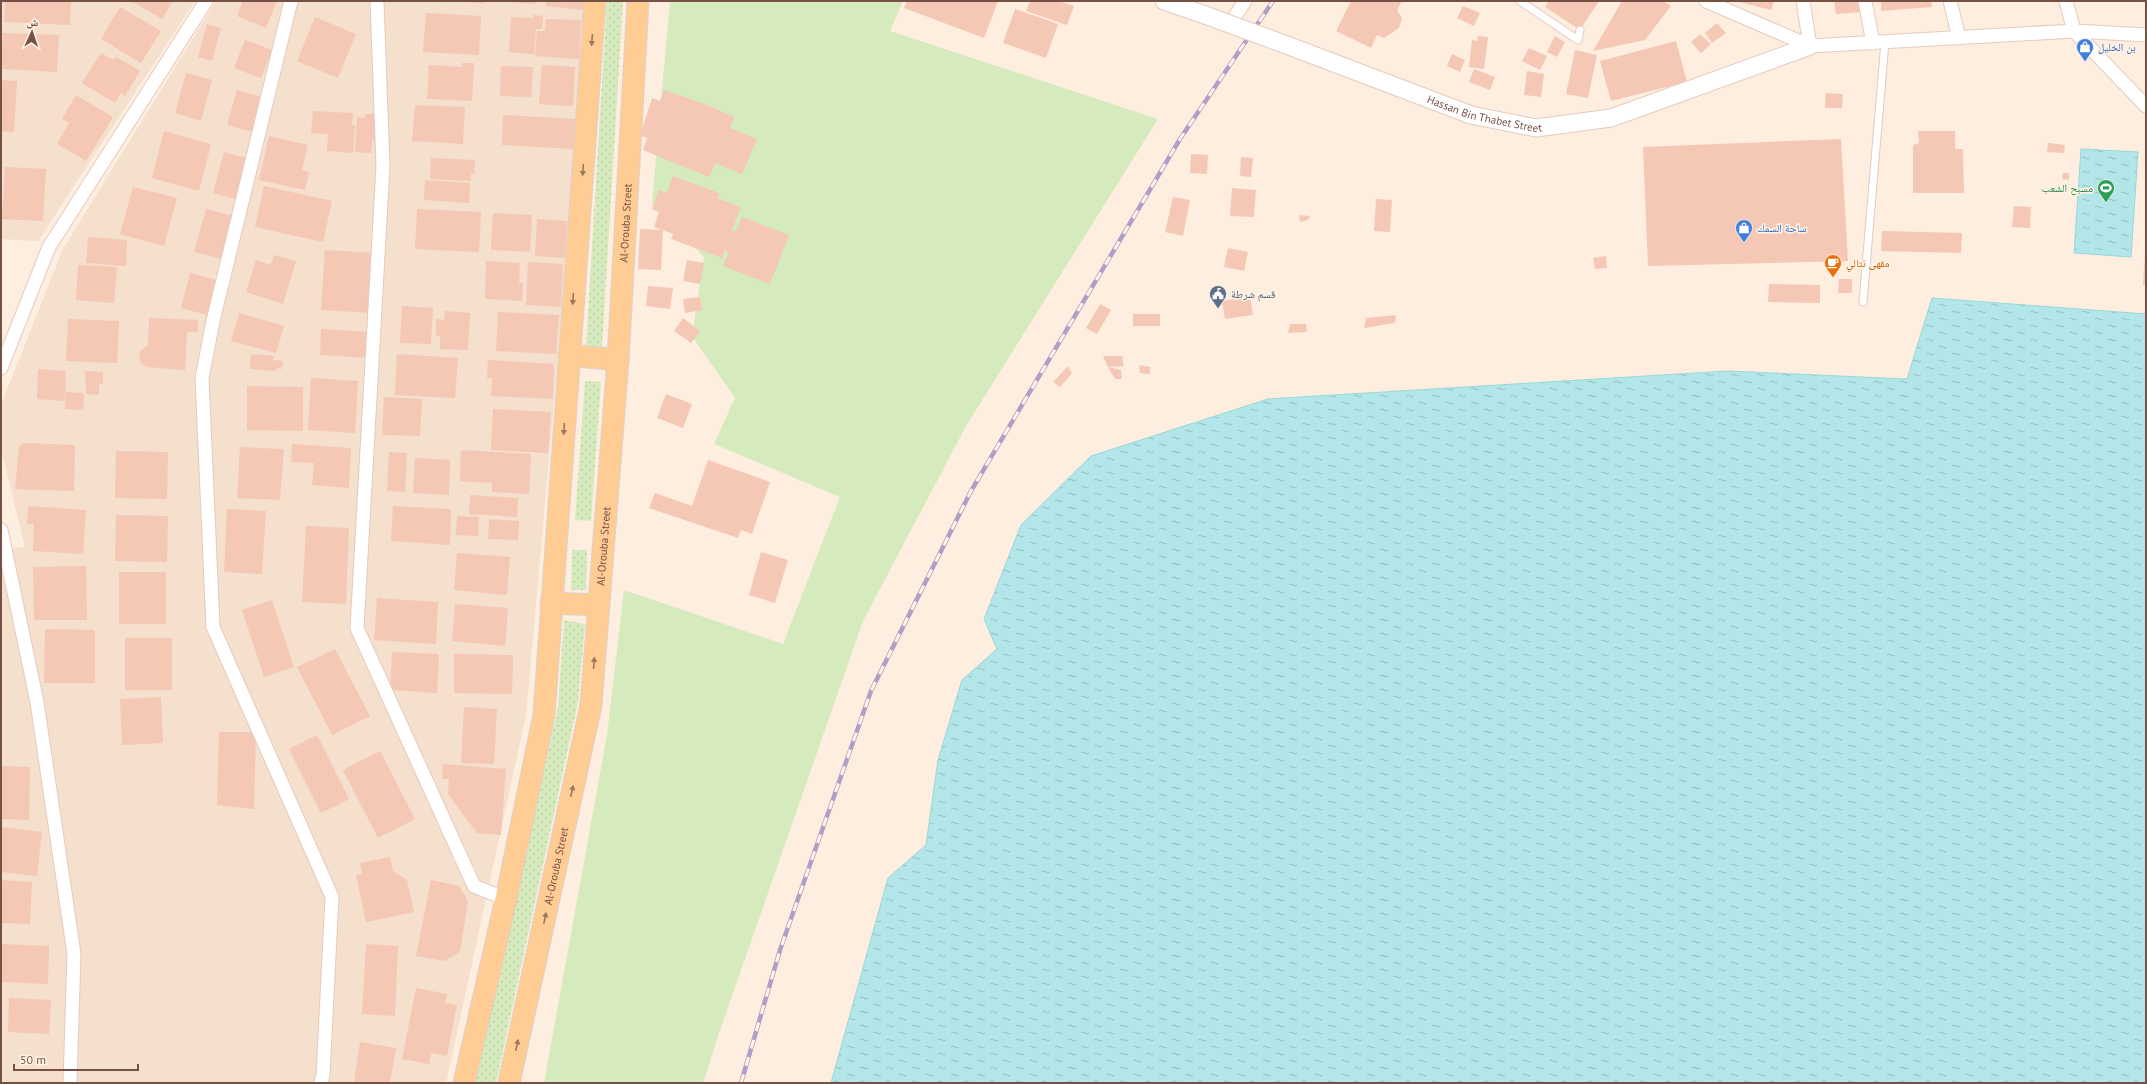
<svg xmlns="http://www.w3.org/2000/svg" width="2147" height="1084" font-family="'PT Sans','Noto Naskh Arabic',sans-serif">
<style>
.residential{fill:#f5dfcd}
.grass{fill:url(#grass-dots)}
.park{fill:#d5ebbd}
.water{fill:url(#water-ripples);stroke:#98d7da}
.building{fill:#f5c7b5}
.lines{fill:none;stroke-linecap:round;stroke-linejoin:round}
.service-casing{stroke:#e4cbbe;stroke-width:9}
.minor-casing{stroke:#e4cbbe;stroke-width:15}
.tertiary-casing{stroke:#e4cbbe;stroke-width:19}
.primary-casing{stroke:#dbd2cf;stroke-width:23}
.service{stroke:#fff;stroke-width:7}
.minor{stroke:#fff;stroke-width:13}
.tertiary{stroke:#fff;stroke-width:17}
.primary{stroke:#ffcc94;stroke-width:21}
.rail-casing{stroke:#af9ec6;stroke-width:4.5}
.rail{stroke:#fff3e6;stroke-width:3;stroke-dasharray:9;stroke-linecap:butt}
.tertiary-bridge-casing{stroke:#e4cbbe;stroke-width:19;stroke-linecap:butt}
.tertiary-bridge{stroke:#fff;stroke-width:17}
.oneway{fill:#9e765d}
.labels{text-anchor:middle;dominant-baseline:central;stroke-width:3;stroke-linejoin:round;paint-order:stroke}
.shop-label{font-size:11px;fill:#366cbe;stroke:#fff3e6;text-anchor:start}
.street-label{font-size:11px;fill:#755145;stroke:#fff3e6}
.leisure-label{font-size:11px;fill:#27864d;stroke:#fff3e6;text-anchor:end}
.food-label{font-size:11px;fill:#c56008;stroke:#fff3e6;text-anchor:start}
.service-label{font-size:11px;fill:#4e5e75;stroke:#fff3e6;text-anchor:start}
</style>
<defs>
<pattern id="grass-dots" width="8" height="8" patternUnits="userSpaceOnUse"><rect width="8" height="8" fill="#d5ebbd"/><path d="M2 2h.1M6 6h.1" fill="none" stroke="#bacba4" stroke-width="1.8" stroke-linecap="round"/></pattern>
<pattern id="water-ripples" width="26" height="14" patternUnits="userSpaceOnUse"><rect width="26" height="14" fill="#b3e6e8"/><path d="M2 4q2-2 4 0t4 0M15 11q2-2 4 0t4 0" fill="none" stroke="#96bdbe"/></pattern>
</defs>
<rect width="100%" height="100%" fill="#feeedf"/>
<path class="residential" d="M1,1H195L38,241L1,239Z
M216,1H590L526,715L446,1083H1V548L25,547L1,449V405L63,249Z"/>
<path class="grass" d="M607,1H623L602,347L586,346Z
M585,381L601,382L591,521L575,520Z
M572,550H587L586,590H571Z
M564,620L585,624L578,702L496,1083H475L558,708Z"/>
<path class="park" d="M670,1H903L890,31L1158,119L966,426L863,621L718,1036L703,1083H544L607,735L624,590L783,644L840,497L714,444L735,398L692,336L704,257L652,203Z"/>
<path class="water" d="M2081,149L2138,152L2131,257L2074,253Z
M1932,298L2146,314V1083H831L888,878L926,845L938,760L962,680L997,649L984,619L1021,525L1091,456L1268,399L1728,371L1907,379Z"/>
<path class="building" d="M5,1H71L70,25L4,22Z
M131,1H173L162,19Z
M243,1H277L266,28L237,16Z
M466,1H483V3L466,2Z
M504,1H536L535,4Z
M546,1H584V10L546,6Z
M907,1H998L984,38L904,8Z
M1030,1H1058L1074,6L1067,25L1026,11Z
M1351,1H1402L1397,10L1402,18L1399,28L1384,38L1377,35L1371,48L1336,31Z
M1549,1H1599L1580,30L1545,7Z
M1622,1H1663L1671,6L1645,40L1593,51Z
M1735,1H1774L1771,10Z
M1834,1H1861L1862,12L1836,14Z
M1881,1H1931L1932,7L1881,11Z
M1463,6L1480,13L1474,26L1457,18Z
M120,7L161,31L141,63L101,39Z
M1015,9L1058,24L1046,58L1003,43Z
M426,13L481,16L479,55L423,52Z
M533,15L543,16L542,29H536L534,54L509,52L511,17L533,18Z
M315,17L356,34L338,78L297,61Z
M546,19L581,20L579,59L535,56L537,31H545Z
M1717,23L1726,33L1712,43L1705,33Z
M207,24L221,28L212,61L198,57Z
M3,33L59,35L57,72L1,69Z
M1700,34L1711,44L1701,53L1691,42Z
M1478,36L1488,37L1484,69L1469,67L1472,40L1477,41Z
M1555,36L1565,42L1557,57L1547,52Z
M245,40L272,50L261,78L234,68Z
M1676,41L1687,82L1611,101L1600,61Z
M1529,48L1547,56L1540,70L1522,61Z
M1575,50L1597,55L1588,98L1566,94Z
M101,53L114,60L116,57L140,71L125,96L121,93L115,103L82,83Z
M1452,54L1465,60L1460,72L1447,66Z
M462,63H474L472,101L427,99L429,65L462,67Z
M542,65L575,67L573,106L539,104Z
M501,66L533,67L531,97L500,96Z
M1474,69L1495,77L1490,90L1469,82Z
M1527,71L1544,74L1541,97L1524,95Z
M186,73L212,80L201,121L175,113Z
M1,80L17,81L14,132L1,131Z
M237,90L266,98L257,133L227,125Z
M664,90L705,104L734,117L730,128L757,139L742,174L715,163L709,177L643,150L647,138L640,136L652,98L660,101Z
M1826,93L1843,94L1842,108H1825Z
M76,95L113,117L86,161L57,144L69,123L62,119Z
M415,105L465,107L463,144L412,141Z
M313,111L353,113L352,125H355L353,153L327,151L328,134L311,133Z
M365,114H380L379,141L372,140L371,153L355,152L357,117L365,118Z
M503,115L576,119L575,149L502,145Z
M164,131L211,144L199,191L152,178Z
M1918,131H1955V149H1963L1964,193H1913V145L1919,143Z
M269,136L308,145L302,170L309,172L305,190L259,180Z
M1841,139L1848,261L1648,266L1643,147Z
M2048,143L2065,145L2064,153L2047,152Z
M224,152L250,159L239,200L213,193Z
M1191,154L1208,155L1207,174L1190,173Z
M1241,157L1253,158L1251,177L1240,176Z
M431,158L475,160L474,174H471V181L430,179Z
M5,167L46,169L43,221L2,219Z
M2063,173H2069V180L2062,179Z
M673,176L719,193L717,198L741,207L732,230L736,231L742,217L789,235L770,284L723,266L729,252L725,250L722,258L671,239L673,234L663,230L661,270L638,269L640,229L662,230L654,227L659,212L652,209L659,190L667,193Z
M425,180L470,183L469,203L424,200Z
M264,186L332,201L323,242L255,227Z
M133,187L177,198L164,246L120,234Z
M1232,188L1256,190L1254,217L1230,216Z
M1173,197L1190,200L1183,236L1165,232Z
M1376,199L1392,200L1390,232L1374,231Z
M2014,206L2031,207L2030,228L2012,227Z
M206,209L236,217L225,260L194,252Z
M417,209L481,212L479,252L415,249Z
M493,213L532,215L530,252L491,250Z
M1299,215L1310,216L1308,220L1300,222Z
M537,219L567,221L565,258L535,256Z
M1882,231L1962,233L1961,253L1881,251Z
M88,237L127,240L126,266L86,263Z
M1228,248L1248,252L1244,271L1224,267Z
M325,250L376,253L372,313L321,310Z
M2145,253H2146V285H2143Z
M274,255L296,261L283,304L246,292L256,260L271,265Z
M1606,256L1607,268L1595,269L1593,258Z
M687,260L704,263L700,284L683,281Z
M486,261L520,263L519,282L523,283L522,301L485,299Z
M528,262L563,264L561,307L526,305Z
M78,265L117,267L114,303L76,300Z
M190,273L216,280L207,315L181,308Z
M1839,279H1852V293H1838Z
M1769,284L1820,285V303L1768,302Z
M648,286L673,288L670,309L646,306Z
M700,297L702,310L685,313L683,299Z
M1250,297L1253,315L1225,319L1222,301Z
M1100,304L1111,310L1097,334L1086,328Z
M402,306L433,308L431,344L400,343Z
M445,311L470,313L468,350L440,349V336H436V319L444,320Z
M498,312L559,315L556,354L496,351Z
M239,313L284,326L276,353L231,341Z
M1133,314H1160V326H1133Z
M1396,315L1395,323L1364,328L1366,318Z
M149,318L198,320V332H187L185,370L147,367L141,363L139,355L140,351L148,345Z
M683,318L700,331L691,343L674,331Z
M68,319L119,321L117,363L66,361Z
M1290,324H1306L1307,332L1288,333Z
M321,329L372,332L370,358L320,355Z
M251,354L274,356L273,360L283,361L282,369L277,368L276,371L250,369Z
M397,354L458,358L455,398L395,395Z
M1103,356H1122L1124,366L1108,367Z
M488,360L554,364L553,399L491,396L492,378H487Z
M1139,365L1150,367V374L1140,373Z
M1068,366L1072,373L1060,387L1053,382Z
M1108,367L1121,370L1122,379H1115Z
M38,369L66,371L65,401L37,399Z
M85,371L103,372V384H99V395L86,394Z
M311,378L358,381L355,433L308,430Z
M247,386L303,387V431L247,430Z
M66,392L84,393L83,410L65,409Z
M666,394L692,404L683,428L657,418Z
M384,397L422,399L420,436L382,435Z
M493,409L551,412L548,453L491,450Z
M23,443L75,445L74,491L15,489L19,447Z
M292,444L351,448L349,488L312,485L314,463L291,462Z
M240,447L284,449L280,500L237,498Z
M461,450L531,454L529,494L492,492V483L460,481Z
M116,451L168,452L167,499L115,498Z
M389,452L407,453L405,492L387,491Z
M415,458L450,460L449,495L413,493Z
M708,460L770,482L752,534L741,530L738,538L649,508L655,493L692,506Z
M470,495L518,498L517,517L469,514Z
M28,506L86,510L83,554L33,551L34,524H27Z
M393,506L451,509L450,545L391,541Z
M227,509L266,511L262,574L224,572Z
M116,515L168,516L167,562L115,561Z
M457,516L479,517L478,536L456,535Z
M489,519L519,521L518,540L488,539Z
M306,526L349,528L346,604L302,602Z
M761,552L788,560L775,603L749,595Z
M457,553L510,557L507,595L454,590Z
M86,566L87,620H34L33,567Z
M119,572H166V624H119Z
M377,598L438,602L436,644L374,640Z
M272,600L294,667L264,677L242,610Z
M455,604L508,608L505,646L452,641Z
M45,629L95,630V683H44Z
M125,638H172V690H125Z
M335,649L370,716L332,735L297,667Z
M392,652L439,654L437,693L390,690Z
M454,654L513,655L512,694L454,693Z
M161,697L163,743L122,745L120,699Z
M464,707L497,709L494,764L461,763Z
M219,732H256L254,809L217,805Z
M317,735L349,799L321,813L289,749Z
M380,751L415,819L378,838L343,770Z
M443,764L506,769L501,835L477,833L448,794L449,779H442Z
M1,766L30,767L29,820L1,819Z
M1,827L42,832L37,876L1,872Z
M390,857L393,871L407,880L414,912L366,922L356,875L362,874L360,863Z
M1,880L32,882L30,924L1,923Z
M431,880L459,886L468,901L460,952L444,961L416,956Z
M1,944L49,946L48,984L1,982Z
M366,944L398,946L395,1016L362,1014Z
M416,988L447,994L445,1003L457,1005L447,1056L431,1053L429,1064L402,1059Z
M9,998L51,1000L49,1034L8,1032Z
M360,1042L396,1048L390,1083H354Z"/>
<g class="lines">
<defs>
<path id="service" d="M1520,1L1578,40L1580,30
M1863,302L1885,42"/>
<path id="minor" d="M291,1L213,321L202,378L213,627L332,897L323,1075L321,1083
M377,1L383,166L357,628L474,886L506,899
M1706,1L1810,46L2074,31L2146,35
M1803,1L1810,46
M1865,1L1873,43
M1950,1L1959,38
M2066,1L2074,31L2146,106
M1230,24L1245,1
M1,368L49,247L206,1
M1,530L37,702L74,954L70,1083"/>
<g id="tertiary">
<path d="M1164,1L1205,15"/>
<path id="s1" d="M1284,44L1471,115L1536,128L1611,118L1810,46"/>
</g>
<g id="primary">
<path d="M569,355L618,360"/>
<path d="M551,603L598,605"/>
<path d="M464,1083L506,899L544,715L595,1"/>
<path id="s2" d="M509,1083L591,705L618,360L638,1"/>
</g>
</defs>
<use href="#service" class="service-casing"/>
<use href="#minor" class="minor-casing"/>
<use href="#tertiary" class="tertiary-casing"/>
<use href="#primary" class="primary-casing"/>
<use href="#service" class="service"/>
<use href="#minor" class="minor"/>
<use href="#tertiary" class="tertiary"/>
<use href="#primary" class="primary"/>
<defs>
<path id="rail" d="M741,1083L780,950L871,691L971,491L1180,139L1273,1"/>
</defs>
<use href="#rail" class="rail-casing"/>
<use href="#rail" class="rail"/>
<defs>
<path id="tertiary-bridge" d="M1205,15L1284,44"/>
</defs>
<use href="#tertiary-bridge" class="tertiary-bridge-casing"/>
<use href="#tertiary-bridge" class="tertiary-bridge"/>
</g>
<defs><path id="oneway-solid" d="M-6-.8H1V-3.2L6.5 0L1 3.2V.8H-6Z"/></defs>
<g class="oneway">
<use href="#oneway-solid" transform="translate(592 40) rotate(94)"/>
<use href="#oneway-solid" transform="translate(583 170) rotate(94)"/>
<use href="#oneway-solid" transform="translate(573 299) rotate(94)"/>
<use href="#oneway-solid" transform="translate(564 429) rotate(94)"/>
<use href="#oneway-solid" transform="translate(594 663) rotate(-86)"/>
<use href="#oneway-solid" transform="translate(572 791) rotate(-78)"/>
<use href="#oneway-solid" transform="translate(545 918) rotate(-78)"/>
<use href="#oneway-solid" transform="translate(517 1045) rotate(-78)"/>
</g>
<defs>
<symbol id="shop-pin" viewBox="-11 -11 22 30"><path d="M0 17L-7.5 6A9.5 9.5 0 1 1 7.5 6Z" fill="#3f7fe0" stroke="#fff3e6"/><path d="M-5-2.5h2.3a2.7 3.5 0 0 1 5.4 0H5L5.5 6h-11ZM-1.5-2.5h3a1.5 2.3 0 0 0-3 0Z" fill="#fff"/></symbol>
<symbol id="stadium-pin" viewBox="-11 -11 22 30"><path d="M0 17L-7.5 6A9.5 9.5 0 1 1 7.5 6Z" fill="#2e9e5b" stroke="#fff3e6"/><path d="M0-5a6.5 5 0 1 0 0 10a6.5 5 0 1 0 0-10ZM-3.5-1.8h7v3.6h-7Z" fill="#fff"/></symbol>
<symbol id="cafe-pin" viewBox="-11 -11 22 30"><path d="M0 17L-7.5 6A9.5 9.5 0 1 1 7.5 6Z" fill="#e8710a" stroke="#fff3e6"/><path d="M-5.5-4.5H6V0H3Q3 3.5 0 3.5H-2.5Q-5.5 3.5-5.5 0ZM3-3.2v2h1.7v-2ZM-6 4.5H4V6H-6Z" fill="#fff"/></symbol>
<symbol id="civic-pin" viewBox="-11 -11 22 30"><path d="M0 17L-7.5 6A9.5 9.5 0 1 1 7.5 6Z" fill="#5c6f8a" stroke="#fff3e6"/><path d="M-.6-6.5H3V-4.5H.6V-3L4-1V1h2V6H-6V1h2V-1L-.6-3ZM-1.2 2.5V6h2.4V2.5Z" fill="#fff"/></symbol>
</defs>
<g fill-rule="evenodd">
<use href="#shop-pin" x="2075" y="37" width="20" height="27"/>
<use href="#stadium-pin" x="2096" y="178" width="20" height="27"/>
<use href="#shop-pin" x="1734" y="218" width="20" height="27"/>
<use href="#cafe-pin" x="1823" y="253" width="20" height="27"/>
<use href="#civic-pin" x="1208" y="284" width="20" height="27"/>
</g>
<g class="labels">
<g class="shop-label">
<text x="2098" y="47">بن الخليل</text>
<text x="1757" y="228">ساحة السمك</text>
</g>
<g class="street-label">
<text stroke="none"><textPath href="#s1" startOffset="213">Hassan Bin Thabet Street</textPath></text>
<text stroke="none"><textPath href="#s2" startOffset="870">Al-Orouba Street</textPath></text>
<text stroke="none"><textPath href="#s2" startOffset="546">Al-Orouba Street</textPath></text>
<text stroke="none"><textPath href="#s2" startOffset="222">Al-Orouba Street</textPath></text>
</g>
<g class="leisure-label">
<text x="2093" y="188">مسبح الشعب</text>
</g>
<g class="food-label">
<text x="1846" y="263">مقهى نتالي</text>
</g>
<g class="service-label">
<text x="1231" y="294">قسم شرطة</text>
</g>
</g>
<rect width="2147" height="1084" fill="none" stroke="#755145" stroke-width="4"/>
<g transform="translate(32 32) rotate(3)" stroke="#fff3e6" stroke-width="3" paint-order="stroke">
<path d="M0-3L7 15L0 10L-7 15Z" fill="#755145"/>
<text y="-6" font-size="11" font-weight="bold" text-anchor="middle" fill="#755145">ش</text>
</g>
<path d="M14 1064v6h124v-6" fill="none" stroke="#755145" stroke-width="2"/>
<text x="20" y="1064" font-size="12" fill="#755145" stroke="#fff3e6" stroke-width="3" paint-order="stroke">50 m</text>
</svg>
